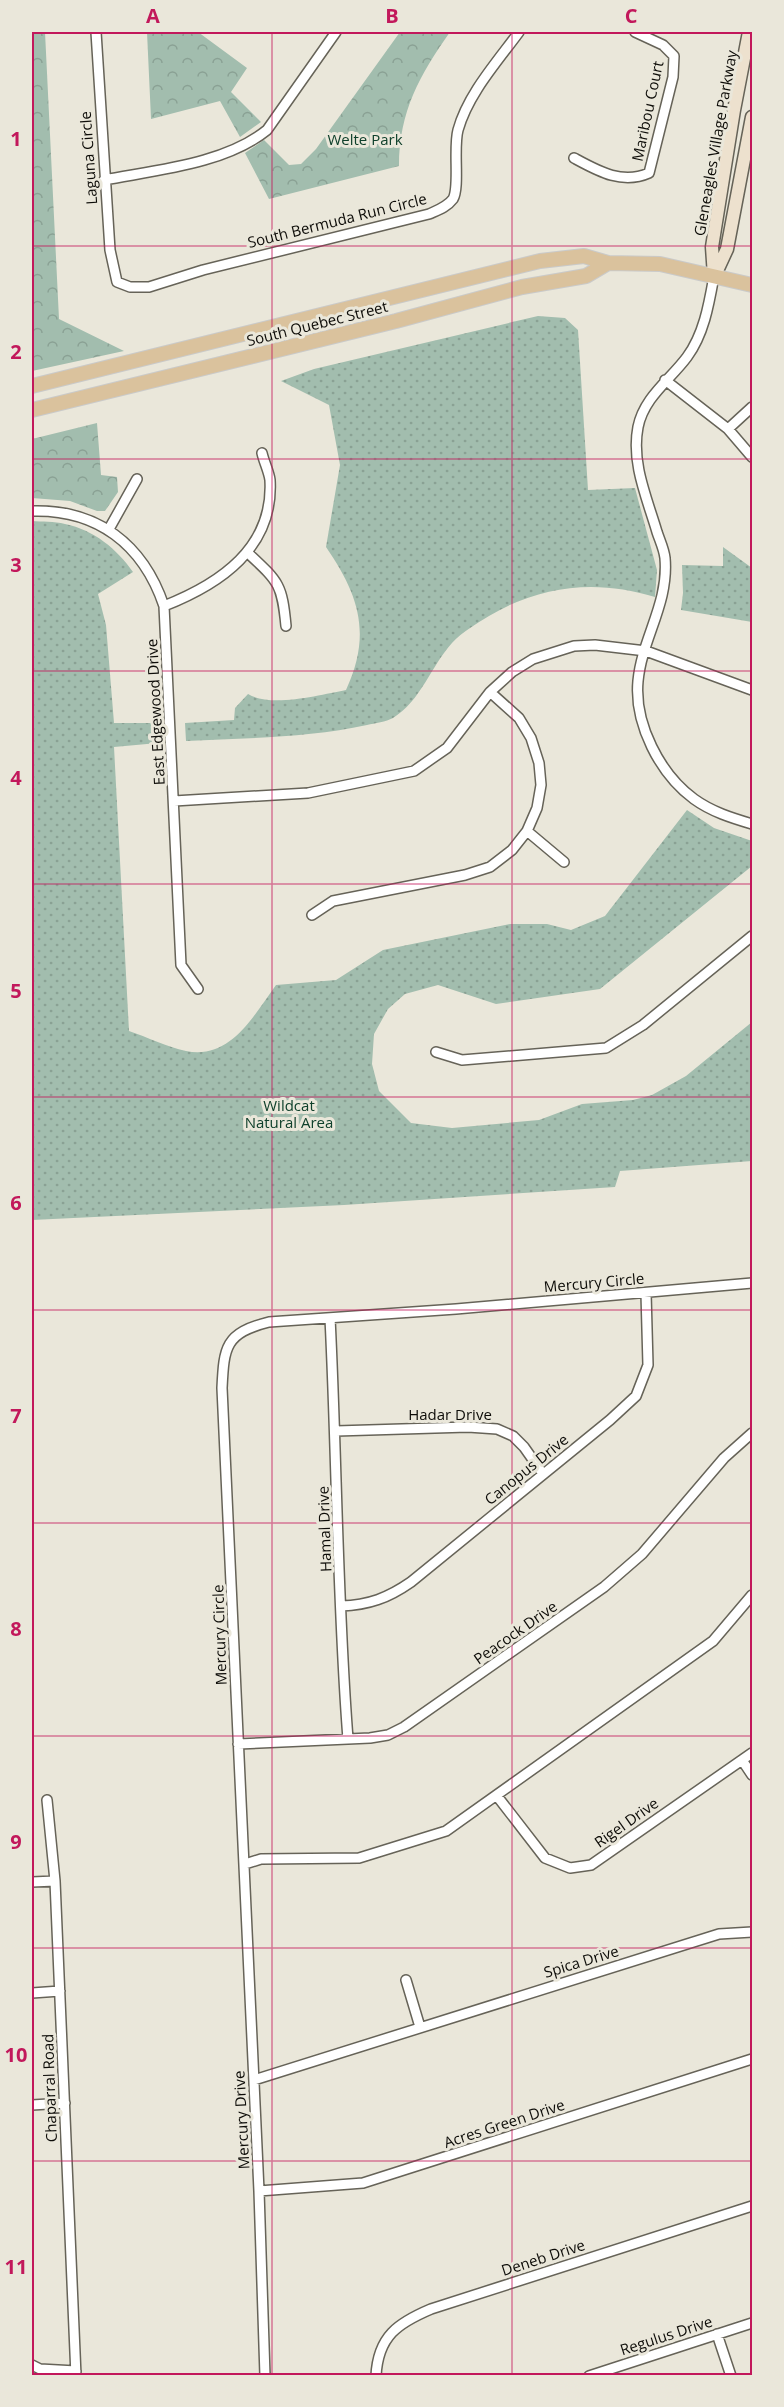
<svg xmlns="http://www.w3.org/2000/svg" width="784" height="2407" font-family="'Open Sans',sans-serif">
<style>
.grass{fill:url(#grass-dots)}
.park{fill:url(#park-crowns)}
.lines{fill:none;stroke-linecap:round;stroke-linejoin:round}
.street-casing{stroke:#666358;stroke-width:12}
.secondary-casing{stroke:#666358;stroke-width:15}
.primary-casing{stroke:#cacac9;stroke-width:16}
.street{stroke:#fff;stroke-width:9}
.secondary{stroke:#ede1ce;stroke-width:12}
.primary{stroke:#dac29d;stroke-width:14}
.grid{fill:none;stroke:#c2185b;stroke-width:1.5;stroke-opacity:0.55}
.labels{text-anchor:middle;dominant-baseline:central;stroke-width:6;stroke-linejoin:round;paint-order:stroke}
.street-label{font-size:15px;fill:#0d0c08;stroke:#eae7da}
.park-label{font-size:15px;fill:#0f402b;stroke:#eae7da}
.neatline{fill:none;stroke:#c2185b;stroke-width:2}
.grid-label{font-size:20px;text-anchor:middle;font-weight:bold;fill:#c2185b}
</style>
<defs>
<pattern id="grass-dots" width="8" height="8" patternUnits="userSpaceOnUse" patternTransform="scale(1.5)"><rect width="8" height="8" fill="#a2bdae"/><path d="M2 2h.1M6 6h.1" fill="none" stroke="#8aa194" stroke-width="1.8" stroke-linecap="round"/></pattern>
<pattern id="park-crowns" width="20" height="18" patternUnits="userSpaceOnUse" patternTransform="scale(1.5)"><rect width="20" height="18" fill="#a2bdae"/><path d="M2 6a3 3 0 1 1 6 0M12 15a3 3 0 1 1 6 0" fill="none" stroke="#8aa194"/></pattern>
</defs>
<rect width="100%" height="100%" fill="#eae7da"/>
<path class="grass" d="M538,316L565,318L578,330L588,490L635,488L657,570L655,597C597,579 541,585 489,616C476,624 462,632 452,643C431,666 421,701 393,718C386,722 375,723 367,725C308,738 246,738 186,741L185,723L234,720L235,708L248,694C270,708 320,695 346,690C372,634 359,595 326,547L340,465L329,405L281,381L314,369Z
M32,521C42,522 54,521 65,524C94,530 117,549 133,572L98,594L106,625L114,723H158V743L114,747L129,1031C147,1037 167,1047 186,1051C231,1060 254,1015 276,985L336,980L383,950L510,924H547L571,930L605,916L687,810L714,828L752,841V866L600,989L496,1004L438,985L405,994L388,1009L374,1034L372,1064L379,1091L411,1123L452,1128L539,1120L582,1104L633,1100L652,1095L686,1076L752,1022V1161L620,1171L615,1187L344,1205L32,1220Z
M723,547L752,568V622L681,610L683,593L682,565L723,566Z"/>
<path class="park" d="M32,32H45L59,319L124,351L32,371Z
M147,32H198L247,68L231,92L261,122L240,137L220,101L151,119Z
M400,32H450C420,75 399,111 399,166L269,199L245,153L264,140L289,165L301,164L316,149Z
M97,423L101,475L117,477L118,492L105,511H97L70,501L32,498V439Z"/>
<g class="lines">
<defs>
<path id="street" d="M96,32L110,250L117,282L130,287H149L203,270L429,214C438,210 447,207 453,199C460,187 453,148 458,130C468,94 497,62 519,32
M574,158C598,171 622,185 649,173L673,77L674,56L663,45L635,32
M104,180C156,170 225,164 267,130L336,32
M714,276C709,304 704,334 687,357C670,380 644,397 638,427C631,463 647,498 657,532C660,541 664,549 665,558C669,604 642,638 638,681C634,724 660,774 694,799C712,812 732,818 752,824
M665,380L728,429L752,457
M728,429L752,407
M32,511C97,509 143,544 164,606L181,965L198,989
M109,529L137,479
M248,553C279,582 282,584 286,626
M164,606C220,584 274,548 270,480C269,472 264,462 262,453
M174,801L308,793L414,771L447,748L490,692L512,672L533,659L574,646L595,645L646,651L752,690
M527,831L564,862
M312,915L333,901L465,875L490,867L512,850L527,831L537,808L541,785L539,763L531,738L519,718L490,692
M436,1052L462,1060L606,1048L643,1025L752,936
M330,1318C337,1458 337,1599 348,1739
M336,1431L468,1427L497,1429L513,1436L524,1447L543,1474
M341,1606C369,1605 388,1598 411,1582L610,1420L636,1396L648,1365L646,1293
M238,1744L370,1738L388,1735L404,1727L604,1587L642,1554L724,1458L752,1433
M742,1760L752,1775
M497,1796L545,1858L570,1868L591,1865L752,1753
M47,1800L55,1881L76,2376
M245,1864L261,1859L359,1858L446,1831L713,1641L752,1595
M32,1882L55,1881
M406,1980L420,2027
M32,1993L60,1991
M254,2080L719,1934L752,1932
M32,2105L65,2103
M259,2191L363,2183L752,2059
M717,2334L731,2376
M32,2365L40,2369L76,2371
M265,2376L259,2191L222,1388C224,1347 225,1333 269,1322L456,1309L752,1283
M376,2376C378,2336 398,2323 431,2309L752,2206
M589,2376L752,2323"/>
<path id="secondary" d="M715,275L727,249L752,117
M714,276L712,247L734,110L749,32"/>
<path id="primary" d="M32,386L540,261L584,256L608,263L660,264L752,285
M32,410L396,321L522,287L586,276L608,263"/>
</defs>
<use href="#street" class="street-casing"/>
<use href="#secondary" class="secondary-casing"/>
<use href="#primary" class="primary-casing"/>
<use href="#street" class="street"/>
<use href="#secondary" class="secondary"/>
<use href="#primary" class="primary"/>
</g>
<path class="grid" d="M272,32V2376M512,32V2376M32,246H752M32,459H752M32,671H752M32,884H752M32,1097H752M32,1310H752M32,1523H752M32,1736H752M32,1948H752M32,2161H752"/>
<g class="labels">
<g class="street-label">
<text transform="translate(647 111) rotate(-78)">Maribou Court</text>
<text transform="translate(715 143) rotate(-80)">Gleneagles Village Parkway</text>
<text transform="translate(88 158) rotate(-94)">Laguna Circle</text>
<text transform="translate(337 220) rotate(-14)">South Bermuda Run Circle</text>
<text transform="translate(317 323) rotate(-14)">South Quebec Street</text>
<text transform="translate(155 712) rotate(-93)">East Edgewood Drive</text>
<text transform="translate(594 1282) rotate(-5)">Mercury Circle</text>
<text x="450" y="1414">Hadar Drive</text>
<text transform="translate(526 1469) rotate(-39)">Canopus Drive</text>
<text transform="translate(324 1529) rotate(-92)">Hamal Drive</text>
<text transform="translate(515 1632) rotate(-35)">Peacock Drive</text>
<text transform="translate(219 1635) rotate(-92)">Mercury Circle</text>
<text transform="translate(626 1822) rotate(-35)">Rigel Drive</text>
<text transform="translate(581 1961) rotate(-17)">Spica Drive</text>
<text transform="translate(49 2088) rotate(-92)">Chaparral Road</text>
<text transform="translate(241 2120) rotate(-93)">Mercury Drive</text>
<text transform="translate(504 2123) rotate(-18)">Acres Green Drive</text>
<text transform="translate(543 2257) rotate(-18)">Deneb Drive</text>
<text transform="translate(666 2335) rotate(-18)">Regulus Drive</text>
</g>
<g class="park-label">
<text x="365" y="139">Welte Park</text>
<text x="289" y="1105">Wildcat<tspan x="289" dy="17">Natural Area</tspan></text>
</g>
</g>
<rect width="784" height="2407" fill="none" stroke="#eae7da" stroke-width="66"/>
<rect x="33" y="33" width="718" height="2341" class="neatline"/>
<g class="grid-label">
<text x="153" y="23">A</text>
<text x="392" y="23">B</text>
<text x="631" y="23">C</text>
<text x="16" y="146">1</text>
<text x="16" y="359">2</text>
<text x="16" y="572">3</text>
<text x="16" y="785">4</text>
<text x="16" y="998">5</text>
<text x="16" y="1210">6</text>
<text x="16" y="1423">7</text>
<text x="16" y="1636">8</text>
<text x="16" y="1849">9</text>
<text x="16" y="2062">10</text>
<text x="16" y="2274">11</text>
</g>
</svg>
